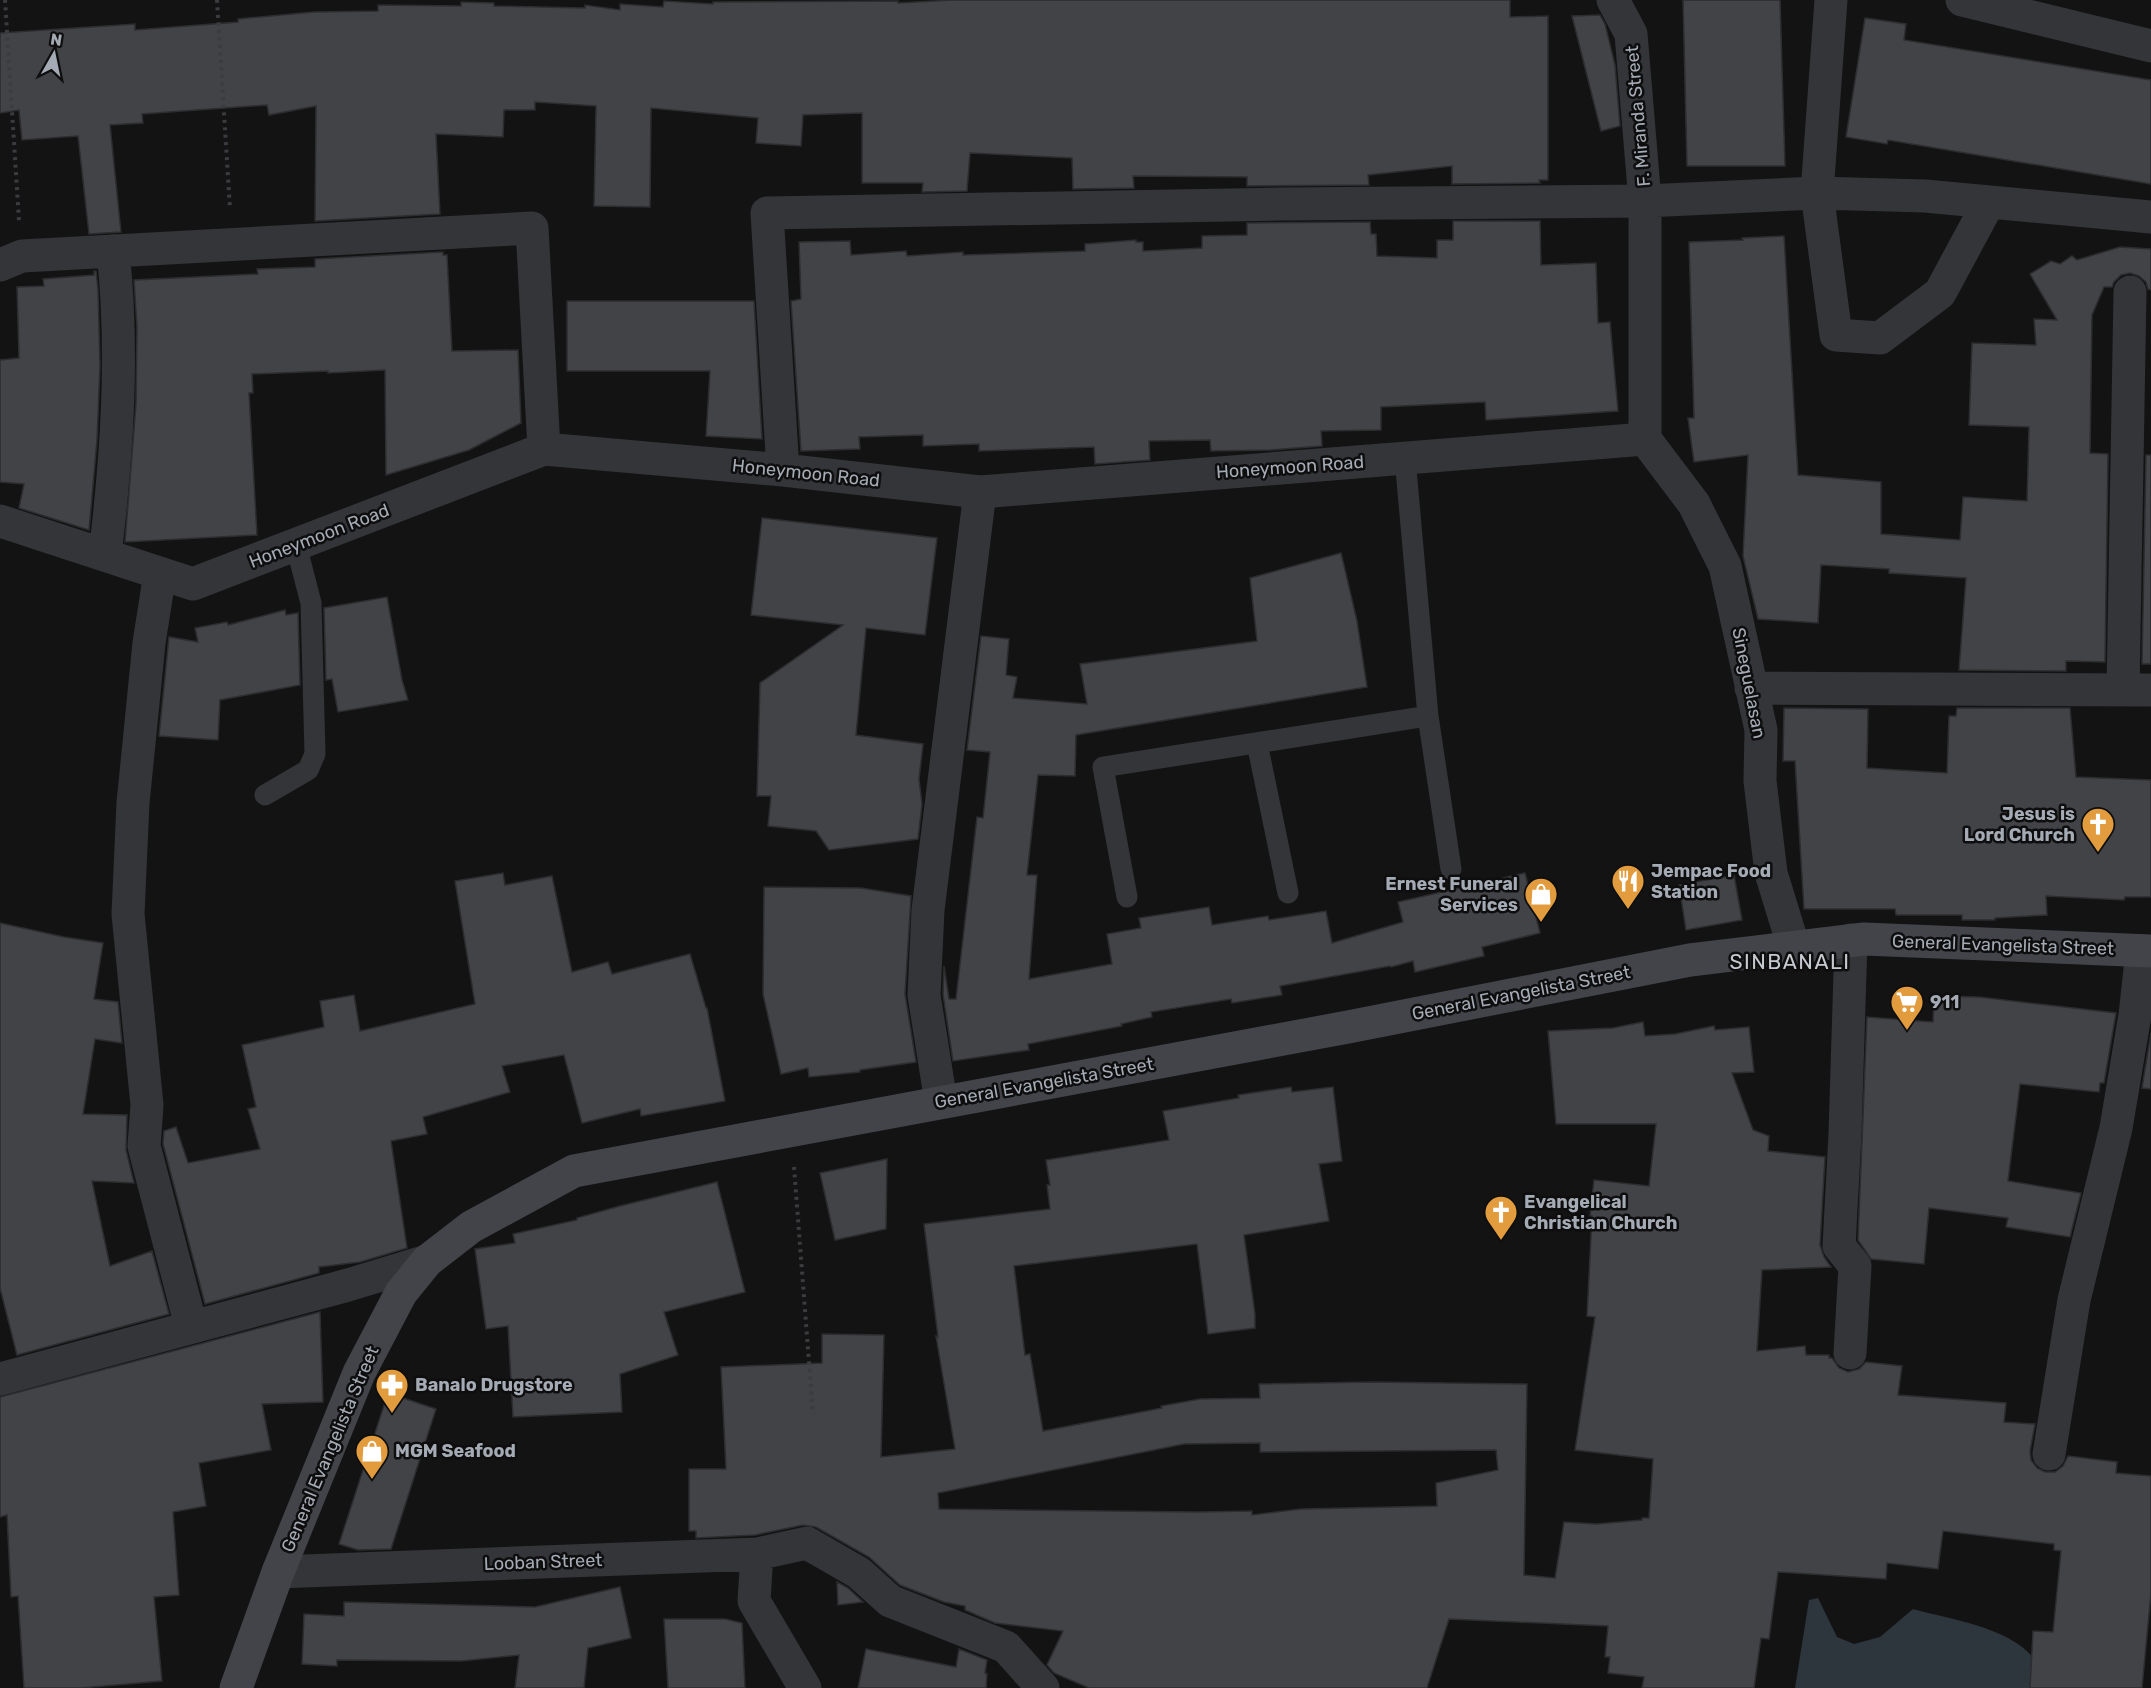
<svg xmlns="http://www.w3.org/2000/svg" width="2151" height="1688" font-family="Rubik,sans-serif">
<style>
.water{fill:#2d363c}
.building{fill:#424347;stroke:#2d2d30;stroke-width:1.5;fill-rule:evenodd}
.lines{fill:none;stroke-linecap:round;stroke-linejoin:round}
.path{stroke:#3a3c40;stroke-width:4;stroke-dasharray:3 4.5;stroke-linecap:butt}
.service{stroke:#343539;stroke-width:21}
.minor{stroke:#343539;stroke-width:33}
.secondary{stroke:#424449;stroke-width:33}
.labels{text-anchor:middle;dominant-baseline:central;stroke-width:5;stroke-linejoin:round;paint-order:stroke}
.street-label{font-size:18px;fill:#a5abb4;stroke:#0e0e0f}
.poi-label{font-size:18px;font-weight:bold;fill:#a5abb4;stroke:#0e0e0f;text-anchor:start}
.quarter-label{font-size:21px;letter-spacing:1.5px;fill:#c6cad0;stroke:#0e0e0f}
</style>
<rect width="100%" height="100%" fill="#131314"/>
<path class="water" d="M1818,1598L1837,1637L1854,1644L1880,1637L1913,1609C1952,1620 2011,1627 2036,1661C2041,1668 2042,1680 2044,1688H1795L1809,1600Z"/>
<path class="building" d="M953,0H1510V17L1548,16V180H1539L1540,183L1452,184V166L1368,175L1369,185L1247,186V177L1133,176L1134,188L1073,189L1072,158L970,153L967,191L922,192L923,183H862V113L803,115L801,146L756,143L758,118L651,108L650,207L594,206L596,106L535,102V110H504L503,137L436,134L440,214L315,221L316,106L269,115L267,105L142,114L143,123L110,125L121,232L89,234L78,136L22,140L19,110L0,113V33L135,24V30L238,22V19L314,12L378,11V5L461,6V2L494,3V6L585,8V5L620,10V4L663,7L664,1L713,4V2L898,1V3Z
M1683,0H1780L1785,166H1687Z
M1600,15L1605,24L1615,65L1620,126L1601,131L1572,16Z
M1865,18L1906,24L1904,40L2151,80V184L1888,140L1887,144L1846,137Z
M1453,221H1540L1541,265L1596,263L1598,323L1610,322L1618,411L1486,420L1485,402L1381,407V430L1321,431L1322,446L1270,450L1211,451L1210,440L1149,441L1150,460L1095,464L1094,447L979,451V444L923,446V435L859,437L860,449L801,451L791,301L801,299L799,242L850,241L851,255L906,251L907,256L963,252V255L1085,251V244L1136,240V242H1143V251L1202,248V236L1247,235V223L1370,222L1371,234H1376L1377,256L1437,258V240H1453Z
M1784,236L1798,475L1881,482V534L1960,540L1963,497L2027,501L2029,427L1969,425L1972,343L2036,345L2034,319L2057,320L2030,274L2051,261L2060,264L2072,256L2077,260L2120,247L2151,249V290L2148,289L2146,282L2139,276L2130,273L2121,275L2114,282L2112,287H2104L2092,315L2090,453L2108,454L2105,662L2066,661V671L1959,670L1966,578L1889,573V569L1821,565L1818,623L1758,619L1743,556L1748,455L1694,462L1688,418H1694L1689,242L1743,240L1742,238Z
M443,252V255H447L452,351L518,350L521,423L469,450L386,475L385,370L328,373V371L252,374L253,393H249L257,535L125,542L136,404L137,327L134,280L258,274L257,269L315,267V259Z
M94,271H96L98,290L100,365L97,440L89,530L19,508L24,484L0,482V360L19,358L17,287L44,286L43,279L94,275Z
M567,301H754L762,439L706,436L710,371H567Z
M2146,455H2151V664H2142Z
M762,518L937,538L925,635L866,628L856,735L923,744L919,779L922,804L918,839L829,850L816,831L768,826L771,796H757L760,683L843,625L751,615Z
M1341,553L1357,621L1367,687L1076,735L1075,776L1038,775L1027,875H1037L1029,979L1112,964L1107,934L1141,928L1139,918L1209,907L1212,925L1268,916L1269,920L1326,911L1332,943L1403,922L1398,902L1525,873L1540,933L1482,947L1484,956L1415,972L1413,961L1391,967L1390,966L1280,986L1282,995L1232,1003L1231,999L1151,1012L1152,1017L1121,1024L1122,1026L1028,1044L1029,1050L953,1061L943,994L944,966L949,999H956L977,817L983,818L990,752L967,750L981,636L1009,639L1006,675L1017,677L1013,698L1087,704L1080,664L1257,641L1250,578Z
M387,597L402,680L408,700L338,712L332,679L326,680L324,608Z
M285,610L286,615L298,613L300,685L220,700L218,740L159,736L169,637L198,642L195,628L227,622L228,625Z
M1784,708L1868,709L1867,768L1947,773L1949,716H1956L1957,708H2070L2076,777L2151,780V897H2125L2124,900L2046,896L2047,915L1995,918V920H1962V915H1896L1895,909H1804L1795,761H1783Z
M503,873L505,885L552,876L572,972L608,962L612,974L690,954L706,1008H707L725,1101L641,1116L640,1109L582,1123L564,1055L502,1066L510,1092L423,1117L427,1134L391,1141L407,1248L360,1262L319,1267V1273L205,1304L163,1144L164,1131L176,1127L188,1163L260,1149L248,1109L256,1107L242,1045L324,1027L320,1001L354,995L360,1031L475,1004L455,881Z
M1734,875L1742,920L1686,930L1679,885Z
M764,887L861,888L911,896L905,994L916,1062L860,1070V1072L809,1077L808,1068L781,1074L763,994Z
M0,923L64,937L103,943L94,999L118,1002L122,1043L95,1039L83,1114L127,1115L126,1150L134,1183L92,1181L110,1266L152,1251L169,1314L17,1355L0,1288Z
M1934,996L1979,997L2116,1013L2104,1083H2100L2099,1092L2020,1084L2008,1181L2081,1193L2070,1237L2006,1227L2008,1218L1929,1208L1924,1264L1871,1259L1858,1240L1867,1017L1933,1022Z
M1643,1022L1645,1036L1675,1034L1714,1026L1715,1030L1749,1027L1754,1072L1732,1073L1753,1130L1769,1136L1768,1151L1825,1157L1820,1245L1824,1257L1831,1267L1762,1270L1757,1351L1805,1346L1806,1355H1829V1358H1832L1839,1368L1848,1372L1859,1369L1866,1362L1902,1366L1898,1395L2006,1403L2004,1422L2035,1424L2030,1451L2031,1460L2037,1468L2045,1472H2055L2063,1466L2068,1456L2117,1462L2116,1473L2151,1476V1593L2142,1688H2030L2033,1631L2053,1632L2061,1551L2054,1550V1544L1943,1531L1938,1569L1887,1563L1886,1579L1778,1572L1769,1639L1761,1638L1754,1688H1642L1644,1677L1608,1673L1610,1657H1605L1608,1626L1449,1619L1427,1688H1089L1054,1673L1047,1665L1063,1631L995,1623L965,1610V1606L944,1602L900,1585L869,1557L816,1527L803,1525L755,1535L696,1538V1531H689V1469H726L721,1367L822,1363V1334L884,1335L881,1457L955,1449L936,1336L938,1337L924,1224L1050,1209L1047,1185H1050L1046,1160L1169,1140L1163,1111L1239,1098L1238,1095L1291,1087L1292,1092L1333,1087L1342,1161L1319,1164L1329,1221L1244,1235L1255,1314V1328L1208,1334L1197,1244L1014,1266L1025,1355L1030,1354L1043,1431L1162,1408L1161,1406L1200,1399L1260,1398L1259,1384L1372,1382L1527,1384L1524,1575L1555,1578L1564,1522L1597,1524L1642,1520V1518H1649L1653,1459L1575,1450L1595,1317L1587,1316L1592,1216H1590L1594,1180L1649,1186L1656,1124H1556L1548,1031L1613,1028ZM1260,1443V1452L1496,1450L1498,1470L1436,1483L1437,1506L1301,1509L1252,1515V1511L1199,1512L939,1509L938,1493L1184,1444Z
M2151,1033V1089L2142,1088Z
M887,1159L886,1229L835,1240L820,1173Z
M717,1182L745,1292L664,1312L678,1355L620,1374L622,1412L513,1417L508,1326L486,1329L475,1249L515,1243L513,1234L577,1220V1218L620,1206Z
M320,1312L323,1402L262,1404L271,1450L199,1463L206,1506L173,1512L179,1595L154,1597L162,1681L81,1688H24L18,1596L11,1597L7,1515L0,1517V1397Z
M388,1393L436,1409L391,1549L358,1550L339,1544Z
M837,1582L848,1588L863,1602L838,1605Z
M620,1587L631,1638L588,1648L584,1688H515L519,1655L461,1661L337,1660V1666L302,1664L304,1614L344,1616V1602L535,1607Z
M664,1619H725L742,1623L745,1688H668Z
M866,1649L956,1667L959,1649L987,1660L985,1673L987,1674L986,1688H858Z"/>
<g class="lines">
<path class="path" d="M5,0L19,221
M217,0L230,209
M794,1167L813,1414"/>
<path class="service" d="M1405,458L1428,716L1451,869
M1257,743L1288,893
M265,795L308,770L315,754L311,603L296,545
M1127,897L1103,767L1428,716"/>
<path class="minor" d="M1613,0L1631,34L1645,201V439
M1831,0L1817,193L1836,335L1880,338L1940,293L1989,202
M1962,0L2151,46
M0,265L22,256L532,228L544,449
M1645,439L1694,504L1725,566L1761,730L1760,781L1771,873L1794,948
M783,470L767,213L1282,204L1645,201L1817,193L1925,196L2151,217
M0,521L193,584L544,449L783,470L980,492L1645,439
M105,555C117,454 124,352 113,251
M160,573L149,643L133,803L128,914L147,1105L144,1146L191,1326
M1751,688L2151,690
M2123,690L2130,292
M941,1102L924,995L928,910L980,492
M1850,1353L1855,1266L1839,1246L1845,1134L1851,940
M0,1379L348,1285L427,1261
M2049,1454L2074,1300L2116,1128L2135,1015L2142,951
M757,1554L754,1601L805,1688
M278,1572L757,1554L807,1543L859,1573L890,1601L1006,1647L1043,1688"/>
<path class="secondary" d="M236,1688L278,1572L359,1373L401,1293L427,1261L471,1227L574,1171L1348,1027L1690,960L1864,939L2151,951"/>
</g>
<defs>
<symbol id="church-pin" viewBox="-11 -11 22 30"><path d="M0 17L-7.5 6A9.5 9.5 0 1 1 7.5 6Z" fill="#e29c3d" stroke="#0e0e0f"/><path d="M-1.2-6h2.4v3.5h3.3v2.4h-3.3V6h-2.4V-.1h-3.3v-2.4h3.3Z" fill="#fff"/></symbol>
<symbol id="restaurant-pin" viewBox="-11 -11 22 30"><path d="M0 17L-7.5 6A9.5 9.5 0 1 1 7.5 6Z" fill="#e29c3d" stroke="#0e0e0f"/><path d="M-5-6h1v4h1v-4h1v4h1v-4h1v5L-1.5 .5V6h-2V.5L-5-1ZM5-6V6H3V1.5H1.5Q1.5-4 5-6Z" fill="#fff"/></symbol>
<symbol id="shop-pin" viewBox="-11 -11 22 30"><path d="M0 17L-7.5 6A9.5 9.5 0 1 1 7.5 6Z" fill="#e29c3d" stroke="#0e0e0f"/><path d="M-5-2.5h2.3a2.7 3.5 0 0 1 5.4 0H5L5.5 6h-11ZM-1.5-2.5h3a1.5 2.3 0 0 0-3 0Z" fill="#fff"/></symbol>
<symbol id="supermarket-pin" viewBox="-11 -11 22 30"><path d="M0 17L-7.5 6A9.5 9.5 0 1 1 7.5 6Z" fill="#e29c3d" stroke="#0e0e0f"/><path d="M-6-5.5h2.5l.6 2H6L4.5 2H-2.5L-4.4-4H-6ZM-1.5 3.2a1.3 1.3 0 1 0 .1 0ZM3 3.2a1.3 1.3 0 1 0 .1 0Z" fill="#fff"/></symbol>
<symbol id="pharmacy-pin" viewBox="-11 -11 22 30"><path d="M0 17L-7.5 6A9.5 9.5 0 1 1 7.5 6Z" fill="#e29c3d" stroke="#0e0e0f"/><path d="M-2-6h4v4h4v4h-4v4h-4v-4h-4v-4h4Z" fill="#fff"/></symbol>
</defs>
<g fill-rule="evenodd">
<use href="#church-pin" x="2079" y="805" width="38" height="52"/>
<use href="#restaurant-pin" x="1609" y="862" width="38" height="52"/>
<use href="#shop-pin" x="1522" y="875" width="38" height="52"/>
<use href="#supermarket-pin" x="1888" y="983" width="38" height="52"/>
<use href="#church-pin" x="1482" y="1193" width="38" height="52"/>
<use href="#pharmacy-pin" x="373" y="1366" width="38" height="52"/>
<use href="#shop-pin" x="353" y="1432" width="38" height="52"/>
</g>
<g class="labels">
<g class="street-label">
<text transform="translate(1638 116) rotate(-95)">F. Miranda Street</text>
<text transform="translate(1290 467) rotate(-4)">Honeymoon Road</text>
<text transform="translate(806 473) rotate(6)">Honeymoon Road</text>
<text transform="translate(319 536) rotate(-21)">Honeymoon Road</text>
<text transform="translate(1749 683) rotate(79)">Sineguelasan</text>
<text transform="translate(2003 945) rotate(2)">General Evangelista Street</text>
<text transform="translate(1521 993) rotate(-11)">General Evangelista Street</text>
<text transform="translate(1044 1083) rotate(-10)">General Evangelista Street</text>
<text transform="translate(330 1449) rotate(-67)">General Evangelista Street</text>
<text transform="translate(543 1562) rotate(-2)">Looban Street</text>
</g>
<g class="poi-label">
<text x="2075" y="814" text-anchor="end">Jesus is<tspan x="2075" dy="21">Lord Church</tspan></text>
<text x="1651" y="871">Jempac Food<tspan x="1651" dy="21">Station</tspan></text>
<text x="1518" y="884" text-anchor="end">Ernest Funeral<tspan x="1518" dy="21">Services</tspan></text>
<text x="1930" y="1002">911</text>
<text x="1524" y="1202">Evangelical<tspan x="1524" dy="21">Christian Church</tspan></text>
<text x="415" y="1385">Banalo Drugstore</text>
<text x="395" y="1451">MGM Seafood</text>
</g>
<g class="quarter-label">
<text x="1790" y="961">SINBANALI</text>
</g>
</g>
<g transform="translate(54 54) rotate(9)" stroke="#0e0e0f" stroke-width="4.5" paint-order="stroke">
<path d="M0-4.5L10 22L0 15L-10 22Z" fill="#a5abb4"/>
<text y="-9" font-size="16" font-weight="bold" text-anchor="middle" fill="#a5abb4">N</text>
</g>
</svg>
